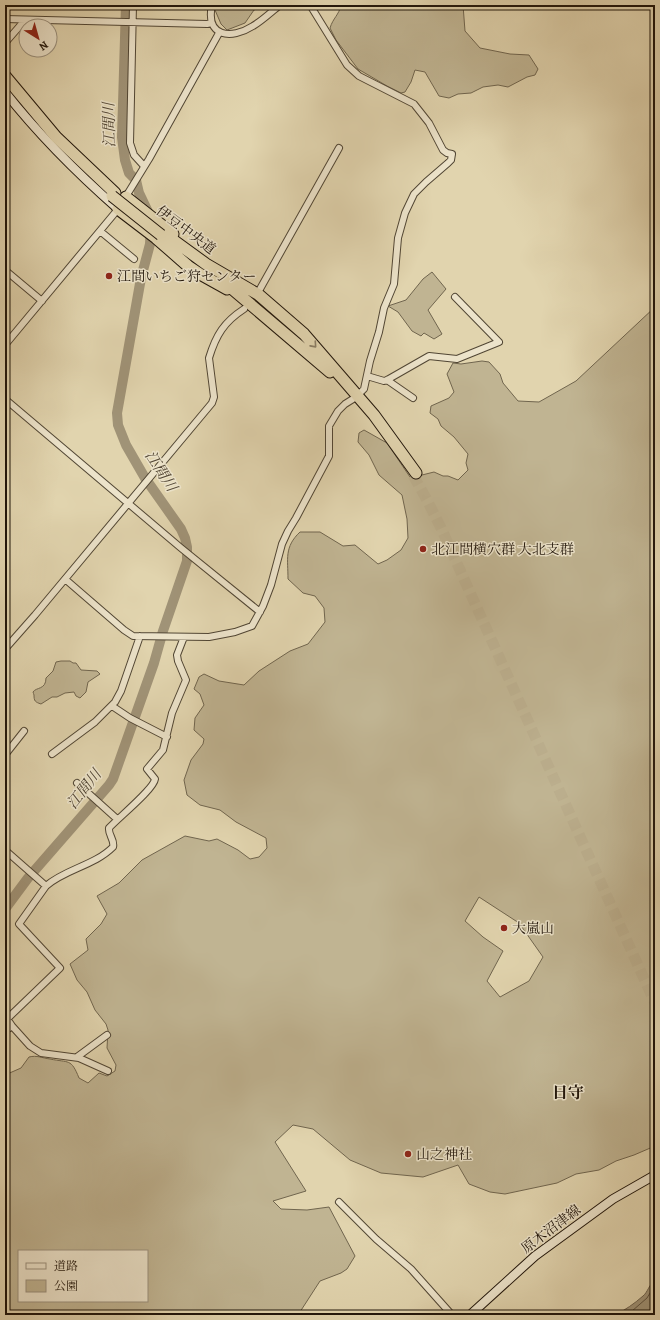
<svg xmlns="http://www.w3.org/2000/svg" width="660" height="1320" font-family="Alegreya,'Noto Serif JP',serif">
<style>
.green{fill:#c0b492;stroke:#70654e;fill-rule:evenodd}
.water{fill:#a09377;stroke:#6d614c}
.lines{fill:none;stroke-linecap:round;stroke-linejoin:round}
.shore{stroke:#605441;stroke-width:1}
.river{stroke:#a09377;stroke-width:10}
.highway-tunnel{stroke:#bbae8d;stroke-width:11;stroke-dasharray:11 5.5;stroke-linecap:butt}
.street-casing{stroke:#514634;stroke-width:8}
.secondary-casing{stroke:#21160b;stroke-width:10}
.highway-casing{stroke:#21160b;stroke-width:13}
.street{stroke:#ece3ca;stroke-width:6}
.secondary{stroke:#ece3ca;stroke-width:8}
.highway{stroke:#e1d4ae;stroke-width:11}
.highway-bridge-casing{stroke:#21160b;stroke-width:13;stroke-linecap:butt}
.highway-bridge{stroke:#e1d4ae;stroke-width:11}
.oneway{stroke:#8b7e65}
.poi-dot{fill:#8f2418;stroke:#ece3ca;stroke-width:1.5}
.labels{text-anchor:middle;dominant-baseline:central;stroke-width:3;stroke-linejoin:round;paint-order:stroke}
.street-label{font-size:14px;fill:#21160b;stroke:#ece3ca}
.poi-label{font-size:14px;fill:#21160b;stroke:#ece3ca;text-anchor:start}
.water-label{font-size:15px;font-style:italic;fill:#544836;stroke:#ece3ca}
.quarter-label{font-size:16px;font-weight:bold;fill:#21160b;stroke:#ece3ca}
</style>
<rect width="100%" height="100%" fill="#e1d4ae"/>
<filter id="stains"><feTurbulence type="fractalNoise" baseFrequency=".005" numOctaves="4"/><feColorMatrix values="0 0 0 0 .2 0 0 0 0 .09 0 0 0 0 .02 0 0 0 .5 -.17"/></filter>
<radialGradient id="worn" r=".72"><stop offset=".6" stop-color="#630" stop-opacity="0"/><stop offset="1" stop-color="#630" stop-opacity=".3"/></radialGradient>
<path class="green" d="M217,5H265L254,10L245,23L227,30L221,24L215,10Z
M341,5H463L465,31L480,48L510,54L529,55L538,69L535,75L527,77L508,87L498,85L483,87L471,93L458,94L449,98L439,96L425,72L415,70L411,82L405,92L401,93L387,86L358,69L336,40L330,28C333,18 339,15 341,5Z
M432,272L446,289L428,310L442,334L434,339L424,333L421,336L412,331L398,312L388,306L406,300L423,279Z
M655,307V1146L634,1155L616,1161L599,1170L576,1174L557,1183L505,1194L490,1192L469,1184L458,1165L423,1177L381,1173L350,1160L313,1129L293,1125L275,1142L306,1191L273,1201L281,1209L307,1210L329,1207L355,1256L347,1269L341,1273L320,1281L298,1315H5V1075L21,1068L29,1057C37,1055 42,1058 50,1059C69,1063 71,1058 79,1078L88,1083L99,1073L107,1076L115,1071L116,1065L107,1048L108,1030L106,1024L95,1010L87,992L77,980L70,964L88,950L86,939L101,924L107,914L97,896L119,883L142,860L185,836L209,841L217,839L238,850L250,859L259,857L267,848L266,838L236,822L220,810L200,805L187,795L184,780L191,760L203,744L204,739L194,730L195,718L204,705L200,694L194,689L199,677L204,674L219,681L244,685L259,671L290,651L308,644L325,622L324,608L315,596L303,593L288,579C288,559 284,547 300,532H320L343,546L355,545L378,564L387,560L401,550L408,538L407,519L402,495L379,475L369,455L358,442L359,433L364,430L387,443L412,480H416L422,475L434,472L443,476H448L458,480L468,470L466,463L468,454L454,437L441,426L438,419L430,413L431,406L449,398L454,392L447,374L453,363L461,364L482,361L489,362L500,374L503,383L518,401L539,402L576,381ZM479,897L519,923L543,957L529,981L500,997L487,981L503,951L483,937L465,921ZM19,1251H147V1301H19Z
M61,661H70L73,663H76L81,670L97,671L100,674L88,682L86,692L80,698L76,696L74,692L65,693L57,697H52L41,704C35,702 34,701 34,695C34,694 33,693 33,692C36,687 46,690 46,678L53,671L56,662Z"/>
<path class="water" d="M655,1281V1315H615C625,1310 634,1304 643,1296C648,1292 649,1284 655,1281Z"/>
<g class="lines">
<path class="shore" d="M623,1315L632,1311L647,1298L655,1285"/>
<path class="river" d="M5,909L28,878L109,785L113,779L154,663L163,631L187,561V547L185,538L181,529L145,478L126,445L118,425L117,413L141,278L150,244L151,225L148,212L139,193L136,180L129,173L125,160L122,137L126,5"/>
<path class="highway-tunnel" d="M413,475L427,500L441,528L655,1003"/>
<defs>
<path id="street" d="M133,5L130,143L134,155L144,166
M212,5C205,37 231,40 253,26C263,20 271,12 280,5
M310,5L347,65L359,76L414,104L429,123L443,150L447,153L452,154L451,160L448,163L426,182L414,194L405,213L398,238L394,284L384,308L379,332L370,361L364,389L360,393
M5,19L207,24L212,23
M5,43L25,20
M125,198L149,159L219,33
M100,231L134,259
M5,270L42,301
M260,289L339,148
M5,345L119,208
M367,376L384,381L387,380L429,356L457,359L499,342L455,297
M387,380L413,398
M5,399L181,548L260,612
M65,579L124,630L133,636L209,637L235,632L252,626L263,606L271,585L282,544L288,531L296,518L329,456V426L338,411L345,404L353,399
M5,649L35,615L212,403L214,397L209,358C216,335 224,322 244,309
M112,706L130,718L167,737
M52,754L95,722L115,702L121,691L140,636
M5,755L24,731
M77,783L117,819
M5,850L46,886
M7,1019L60,968L19,924L46,886C65,869 94,866 113,847C115,840 108,835 109,828C118,818 154,789 155,779L147,769L163,750L172,713L186,680L178,661L177,655L184,637
M12,1026L30,1046L41,1053L79,1058L108,1071
M5,1031L12,1026L10,1023
M77,1057L107,1035
M339,1202L376,1239L411,1269L452,1315"/>
<path id="secondary" d="M5,92C39,135 77,173 118,209
M470,1315L535,1256L613,1199L655,1175"/>
<path id="highway" d="M5,76L56,137L115,193
M126,197L173,234
M118,209L156,238L188,266L200,274L227,289
M162,232L206,264L259,295L304,334L374,415L416,473
M223,281L330,372"/>
</defs>
<use href="#street" class="street-casing"/>
<use href="#secondary" class="secondary-casing"/>
<use href="#highway" class="highway-casing"/>
<use href="#street" class="street"/>
<use href="#secondary" class="secondary"/>
<use href="#highway" class="highway"/>
<defs>
<path id="highway-bridge" d="M112,196L161,235"/>
</defs>
<use href="#highway-bridge" class="highway-bridge-casing"/>
<use href="#highway-bridge" class="highway-bridge"/>
</g>
<defs><path id="oneway-chevron" d="M-2-3.5L2.5 0L-2 3.5" fill="none" stroke-width="1.6" stroke-linecap="round" stroke-linejoin="round"/></defs>
<use class="oneway" href="#oneway-chevron" transform="translate(314 345) rotate(48)"/>
<g class="poi-dot">
<circle cx="109" cy="276" r="4"/>
<circle cx="423" cy="549" r="4"/>
<circle cx="504" cy="928" r="4"/>
<circle cx="408" cy="1154" r="4"/>
</g>
<g class="labels">
<g class="street-label">
<text transform="translate(186 230) rotate(37)">伊豆中央道</text>
<text transform="translate(551 1229) rotate(-37)">原木沼津線</text>
</g>
<g class="poi-label">
<text x="117" y="276">江間いちご狩センター</text>
<text x="431" y="549">北江間横穴群 大北支群</text>
<text x="512" y="928">大嵐山</text>
<text x="416" y="1154">山之神社</text>
</g>
<g class="water-label">
<text transform="translate(109 125) rotate(-91)">江間川</text>
<text transform="translate(161 471) rotate(57)">江間川</text>
<text transform="translate(84 789) rotate(-52)">江間川</text>
</g>
<g class="quarter-label">
<text x="568" y="1093">日守</text>
</g>
</g>
<rect width="660" height="1320" fill="none" stroke="#e1d4ae" stroke-width="20"/>
<rect x="6" y="6" width="648" height="1308" fill="none" stroke="#21160b" stroke-width="2"/>
<rect x="10" y="10" width="640" height="1300" fill="none" stroke="#21160b"/>
<rect x="18" y="1250" width="130" height="52" fill="#ece3ca" stroke="#9b917e"/>
<rect x="26" y="1263" width="20" height="6" fill="#ece3ca" stroke="#9b917e"/>
<text x="54" y="1270" font-size="12" fill="#21160b">道路</text>
<rect x="26" y="1280" width="20" height="12" fill="#c0b492" stroke="#9b917e"/>
<text x="54" y="1290" font-size="12" fill="#21160b">公園</text>
<g transform="translate(38 38) rotate(143)"><circle r="19" fill="#ece3ca" stroke="#9b917e"/>
<path d="M0-3L7 15L0 10L-7 15Z" fill="#8f2418"/>
<text y="-6" font-size="11" font-weight="bold" text-anchor="middle" fill="#21160b">N</text>
</g>
<rect width="100%" height="100%" filter="url(#stains)"/>
<rect width="100%" height="100%" fill="url(#worn)"/>
</svg>
